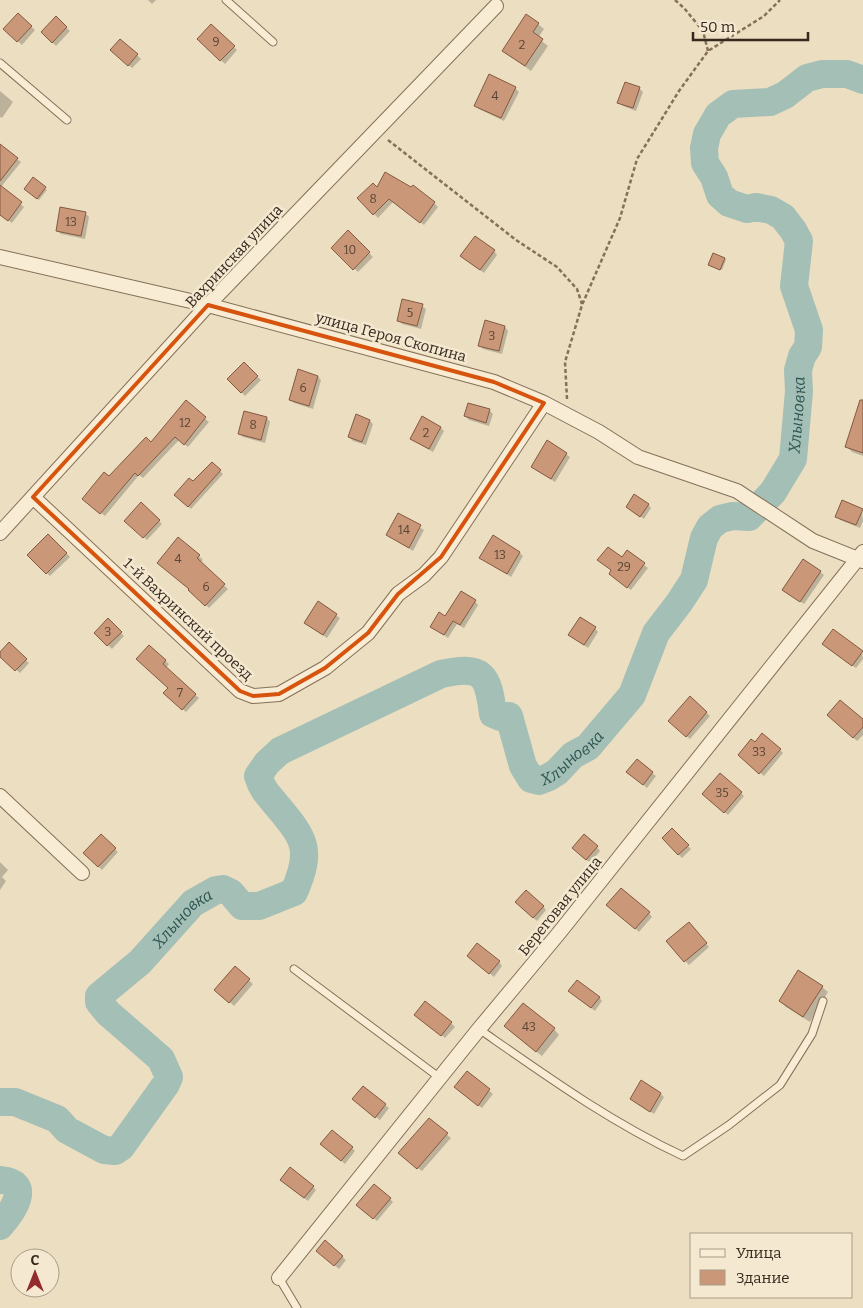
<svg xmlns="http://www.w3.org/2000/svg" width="863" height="1308" font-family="Bitter,serif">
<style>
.shadow{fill:#0003}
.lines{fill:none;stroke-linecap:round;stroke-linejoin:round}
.river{stroke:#a4bfb6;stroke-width:28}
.building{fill:#ca9878;stroke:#845940}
.service-casing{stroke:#857059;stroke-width:9}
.minor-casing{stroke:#857059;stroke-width:16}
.path{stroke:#857059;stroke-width:2.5;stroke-dasharray:4 2.5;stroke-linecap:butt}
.service{stroke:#f8ecd4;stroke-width:7}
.minor{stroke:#f8ecd4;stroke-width:14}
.marked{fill:none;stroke:#d6540e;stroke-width:4;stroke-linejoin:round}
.labels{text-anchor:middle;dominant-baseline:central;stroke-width:5;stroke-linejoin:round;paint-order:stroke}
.number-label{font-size:12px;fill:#5a4434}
.street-label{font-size:15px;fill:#35281d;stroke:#f4e9d0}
.water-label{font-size:16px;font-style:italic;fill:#2d5551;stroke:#f4e9d0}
</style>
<rect width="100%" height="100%" fill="#ecdec1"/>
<path class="shadow" d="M148,0H156L152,4Z
M18,15L35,30L22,45L5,29Z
M56,18L70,31L56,46L42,32Z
M538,24L544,29L538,38L548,46L531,71L503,51Z
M211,25L237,50L225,64L198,39Z
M115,54L137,55L141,59L132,68Z
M515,88L519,92L504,121L479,109L476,105Z
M639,88L643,92L636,111L623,106L619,103Z
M0,91L13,102L2,118L0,117Z
M0,153L17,159L21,162L1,187L24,207L12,223L0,214Z
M33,179L47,190L39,200L25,189Z
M377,189L434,203L438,207L424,225L393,202L378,218L359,198Z
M85,213L89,217L85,239L61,234L57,231Z
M348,232L373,257L358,272L332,248Z
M494,251L497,255L484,273L465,259Z
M725,259L726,260L722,270L711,266Z
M422,306L426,309L421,329L402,324L398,320Z
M505,327L508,331L502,354L483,349L479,345Z
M244,364L261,380L245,396L229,379Z
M318,377L321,380L313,409L294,403L290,400Z
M186,402L209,422L188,447L179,440L143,478L139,475L105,516L87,502L109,478L151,444Z
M489,410L493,414L489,426L469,420L465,416Z
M357,416L370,421L373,424L366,445L353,441L349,437Z
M267,418L270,422L265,443L243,437L240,434Z
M863,418V456L852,452L847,447Z
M441,428L444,431L433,452L411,439Z
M566,454L570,457L555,482L532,467Z
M212,463L223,474L191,509L179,498Z
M141,504L162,524L147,540L126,520Z
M648,504L651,508L644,519L627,507Z
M862,510L863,521L860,528L840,520L837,516Z
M399,514L424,530L413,551L387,535Z
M48,535L70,557L50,576L28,555Z
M627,552L648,568L631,590L614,578L622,559Z
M520,553L523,556L511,577L481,558Z
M199,556L203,560L200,563L228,589L209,608L190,589L162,566Z
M804,560L824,575L804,604L788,593Z
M475,601L478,605L464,628L457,624L448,638L432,626Z
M319,603L340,618L327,638L309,626Z
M108,620L124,636L112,649L96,633Z
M595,628L598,632L588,648L573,638Z
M9,644L29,663L20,673L0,655Z
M150,647L169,664L166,668L199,698L186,712L165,693L170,688Z
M827,648L862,652L863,659L856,668Z
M690,698L710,716L690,739L673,725Z
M832,718L863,721V735L857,741Z
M780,750L783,753L764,776L743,759Z
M637,761L656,776L647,788L632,775Z
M741,793L744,796L728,815L707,797Z
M672,830L691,849L682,858L663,838Z
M101,835L118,852L102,870L84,853Z
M597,847L600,851L590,863L577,852Z
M0,862L8,870L2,877L6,881L0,890Z
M520,906H543L546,910L537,921Z
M612,908L649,913L652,917L639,932Z
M692,927L709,947L689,965L668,942Z
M472,959L499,962L502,966L494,977Z
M235,968L253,984L234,1006L220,993Z
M822,987L828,992L810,1022L786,1007L780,1001Z
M574,995L599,997L602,1001L595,1011Z
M420,1018L451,1023L455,1027L445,1038Z
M554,1029L559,1035L542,1056L511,1032Z
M467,1073L493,1094L482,1108L459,1091Z
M661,1094L664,1097L654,1114L631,1099Z
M357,1103L385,1105L389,1108L380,1120Z
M429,1120L451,1138L422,1171L403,1157Z
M326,1147L352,1148L355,1151L345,1164Z
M285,1184L313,1187L316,1190L308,1201Z
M390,1199L393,1202L377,1221L362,1208Z
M325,1242L346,1260L339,1269L322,1254Z"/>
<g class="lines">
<g class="river">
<path id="s1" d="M0,1102H15L57,1119L67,1130L104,1150L115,1151L121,1147L166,1084L169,1077L161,1059L108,1013L99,1002V996L140,962L193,903L216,890L223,889L231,893L242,906H259L294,892C314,847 303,837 274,802C267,794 261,787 258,776L267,763L280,751L441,674C483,665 488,674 493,714L500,717L509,716L523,766L531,779L539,781L549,777L557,772L573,755L588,747L632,695L656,633L679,603L694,580L704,538L710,527L720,519L733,516L749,517L773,492L793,459L799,391L798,370L802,356L808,347L809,330L794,286L799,241L793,230L783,217L771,210L756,207L747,209L729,203L720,195L714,177L705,163L704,148L707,134L718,115L733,104L770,102L785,95L807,78L822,74H847L863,80"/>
<path d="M0,1180C34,1182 12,1212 0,1226"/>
</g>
</g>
<path class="building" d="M18,13L32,26L17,42L3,29Z
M526,14L539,23L533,32L543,39L525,66L502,51Z
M56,16L67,27L52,43L41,32Z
M211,24L235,46L220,61L197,39Z
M120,39L138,54L128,66L110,50Z
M489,74L516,87L501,118L474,106Z
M625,82L640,87L633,108L617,103Z
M0,144L18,158L0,181Z
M385,172L411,187L413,185L435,202L420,223L389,199L373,215L357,198L373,183L377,187Z
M33,177L46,187L37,199L24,189Z
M0,185L22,202L8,221L0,215Z
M60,207L86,212L81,236L56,231Z
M348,230L370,252L353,270L331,248Z
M475,236L495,250L480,270L460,256Z
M713,253L725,258L720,270L708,265Z
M402,299L423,304L417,326L397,321Z
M485,320L505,326L499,351L478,346Z
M244,362L258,376L241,393L227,379Z
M298,369L318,376L309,406L289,400Z
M186,400L206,417L184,445L175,437L138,476L135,473L100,514L82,499L104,472L109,476L146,437L151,442Z
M860,400H863V453L845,447Z
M468,403L490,409L486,423L464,416Z
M244,411L267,417L261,440L238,434Z
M356,414L370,420L362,442L348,437Z
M422,416L441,427L429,449L410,439Z
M547,440L567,453L551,479L531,467Z
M212,462L221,470L188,507L174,495L189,478L193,481Z
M634,494L649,504L640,517L626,507Z
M842,500L863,509L856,525L835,517Z
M141,502L160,520L143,538L124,521Z
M398,513L421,525L409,548L386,535Z
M48,534L67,553L46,574L27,555Z
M493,535L520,552L507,574L479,558Z
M178,537L200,555L197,558L225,584L205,606L188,590L189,589L157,563Z
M608,547L622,557L627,550L645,563L627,588L609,574L611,570L597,560Z
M803,559L821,571L800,602L782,590Z
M461,591L476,600L460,625L453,621L444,635L430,627L439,612L445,616Z
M318,601L337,614L323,635L304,623Z
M580,617L596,627L584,645L568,635Z
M108,618L122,632L107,646L94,633Z
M833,629L863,651L852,666L822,644Z
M9,642L27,659L15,671L0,657V652Z
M149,645L166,660L163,664L196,694L182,710L163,693L168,688L136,659Z
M690,696L707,712L686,737L668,721Z
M840,700L863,719V727L853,738L827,715Z
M762,733L781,749L759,774L738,755L751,739L755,742Z
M637,759L653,772L643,785L626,772Z
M720,773L742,792L724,813L702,794Z
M672,828L689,845L678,855L662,838Z
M101,834L116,848L98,867L83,853Z
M584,834L598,846L586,860L572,848Z
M621,888L650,912L635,929L606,905Z
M526,890L544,906L533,918L515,902Z
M689,922L707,943L684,962L666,941Z
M477,943L500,961L489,974L467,956Z
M235,966L250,979L229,1003L214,990Z
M798,970L823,986L803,1017L779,1001Z
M577,980L600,997L591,1008L568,991Z
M425,1001L452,1022L441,1036L414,1015Z
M523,1003L555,1028L536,1052L504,1026Z
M467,1071L490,1089L478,1106L454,1087Z
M641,1080L661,1093L650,1112L630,1099Z
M363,1086L386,1104L375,1118L352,1099Z
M429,1118L448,1133L417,1169L398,1153Z
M332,1130L353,1147L341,1161L320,1144Z
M290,1167L314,1186L304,1198L280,1180Z
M374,1184L391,1198L373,1219L356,1205Z
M325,1240L343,1256L334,1266L316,1251Z"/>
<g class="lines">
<defs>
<path id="service" d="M226,0L273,42
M0,63L67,120
M294,969L440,1078
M479,1029C545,1075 610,1122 683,1156L729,1125L780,1085L812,1034L823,1001
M279,1278L297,1308"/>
<path id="minor" d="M0,257L208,305L494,382L544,403L599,432L638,457L737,491L813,541L863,561
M33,497L240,691L253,696L279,694L325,668L368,633L398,594L424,575L441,557L544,403
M0,533L208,305L496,6
M0,796L82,873
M279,1278L479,1029L559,933L863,552"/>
</defs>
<use href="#service" class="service-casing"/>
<use href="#minor" class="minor-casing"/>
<path class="path" d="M675,0L684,8L703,31L708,51
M388,140L516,240L557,267L577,289L582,304
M567,399L565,362L582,305L620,218L637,159L679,91L708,51L764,16L780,0"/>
<use href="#service" class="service"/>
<use href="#minor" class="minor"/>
</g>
<path class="marked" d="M208,305L494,382L544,403L441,557L398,594L368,633L325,668L279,694L253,696L240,691L33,497Z"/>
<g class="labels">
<g class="number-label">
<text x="216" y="42">9</text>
<text x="522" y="45">2</text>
<text x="495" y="96">4</text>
<text x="373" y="199">8</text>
<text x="71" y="222">13</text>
<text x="350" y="250">10</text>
<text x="410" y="313">5</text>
<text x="492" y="336">3</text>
<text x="303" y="388">6</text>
<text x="185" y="423">12</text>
<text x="253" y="425">8</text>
<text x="426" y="433">2</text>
<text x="404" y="530">14</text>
<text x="500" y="555">13</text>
<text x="178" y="559">4</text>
<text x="624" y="567">29</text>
<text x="206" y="587">6</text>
<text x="108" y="632">3</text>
<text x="180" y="693">7</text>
<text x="759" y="752">33</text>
<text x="722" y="793">35</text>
<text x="529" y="1027">43</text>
</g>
<g class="street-label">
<text transform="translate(234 256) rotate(-47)">Вахринская улица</text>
<text transform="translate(391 337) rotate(15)">улица Героя Скопина</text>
<text transform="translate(188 619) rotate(43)">1-й Вахринский проезд</text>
<text transform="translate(560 906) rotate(-51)">Береговая улица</text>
</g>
<g class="water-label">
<text stroke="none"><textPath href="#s1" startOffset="1571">Хлыновка</textPath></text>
<text stroke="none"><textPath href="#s1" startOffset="1136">Хлыновка</textPath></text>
<text stroke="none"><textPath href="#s1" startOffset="445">Хлыновка</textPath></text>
</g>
</g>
<rect x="690" y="1233" width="162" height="65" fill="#f4e9d0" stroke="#a89c88"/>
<rect x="700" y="1249" width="25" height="8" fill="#f8ecd4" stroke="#a89c88"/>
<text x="736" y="1258" font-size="15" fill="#35281d">Улица</text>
<rect x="700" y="1270" width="25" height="15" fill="#ca9878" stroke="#a89c88"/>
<text x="736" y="1283" font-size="15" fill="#35281d">Здание</text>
<g transform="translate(35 1273)"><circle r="24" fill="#f4e9d0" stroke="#a89c88"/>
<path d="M0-4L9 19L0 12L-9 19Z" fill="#932b2e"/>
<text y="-8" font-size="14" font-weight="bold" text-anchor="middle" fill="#35281d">С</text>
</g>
<path d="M693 32v8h115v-8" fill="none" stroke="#35281d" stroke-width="2.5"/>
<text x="700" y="32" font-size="15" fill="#35281d" stroke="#f4e9d0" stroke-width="4" paint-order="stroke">50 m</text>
</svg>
